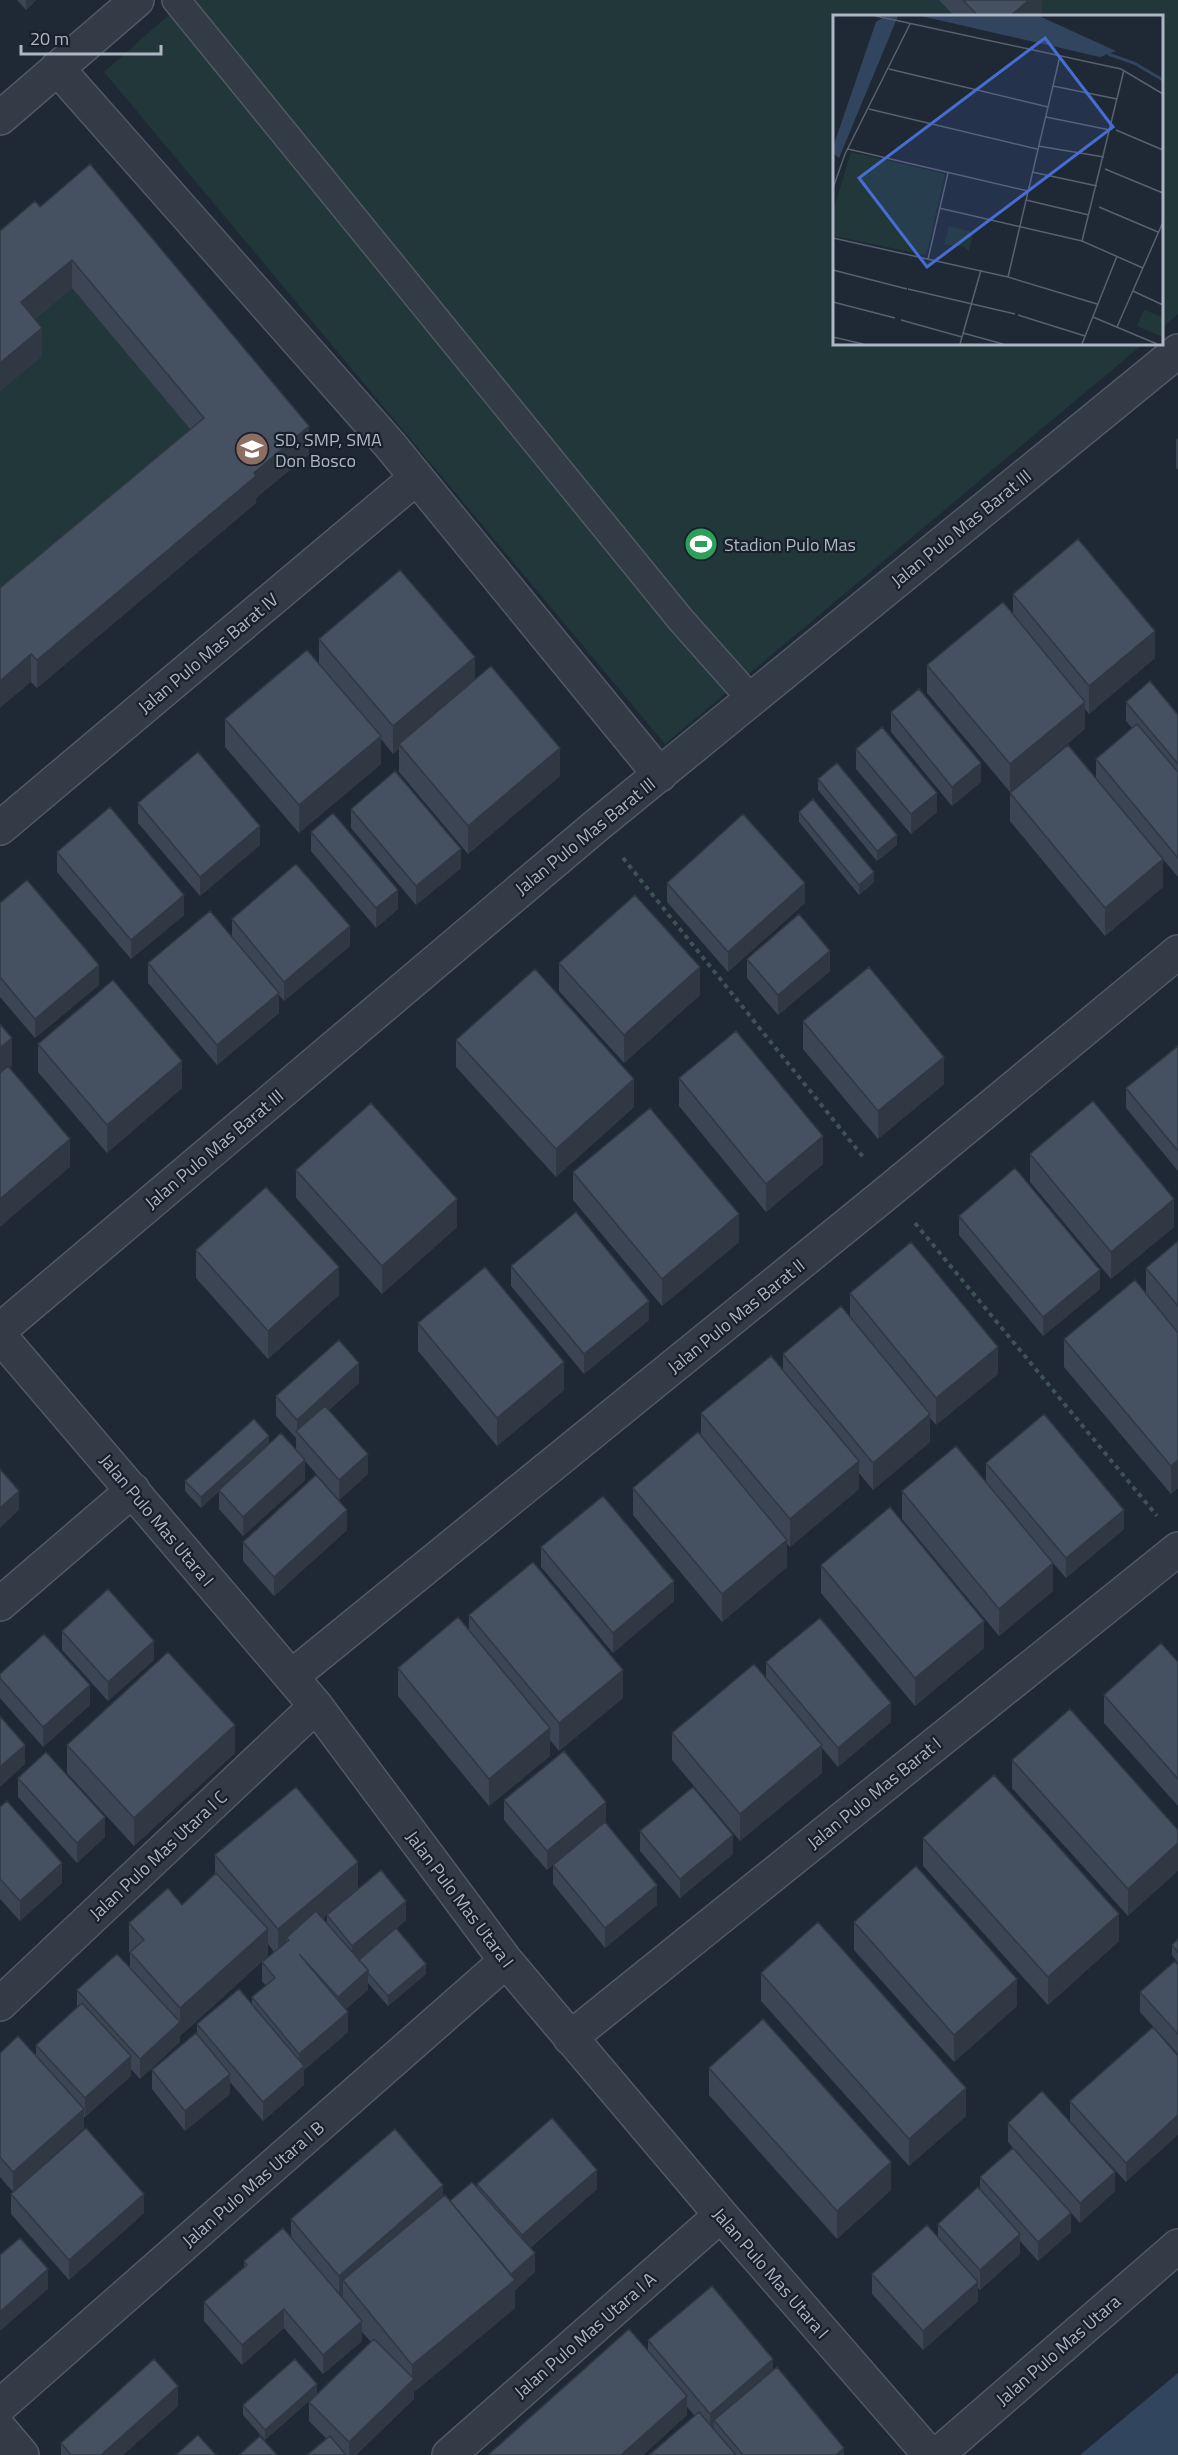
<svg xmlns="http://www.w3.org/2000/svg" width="1178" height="2455" font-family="'Titillium Web',sans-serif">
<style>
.green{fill:#223739}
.water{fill:#32455e}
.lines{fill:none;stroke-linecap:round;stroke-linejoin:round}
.service-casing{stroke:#505965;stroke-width:30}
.minor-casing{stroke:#505965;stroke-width:36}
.tertiary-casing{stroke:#505965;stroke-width:36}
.path{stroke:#3f5255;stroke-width:4;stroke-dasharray:4.5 4.5;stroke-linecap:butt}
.service{stroke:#333b47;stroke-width:27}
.minor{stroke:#333b47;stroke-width:33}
.tertiary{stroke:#333b47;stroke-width:33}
.wall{fill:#3b4553}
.shaded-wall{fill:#303844}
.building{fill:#455061;stroke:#303844;stroke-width:1.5}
.labels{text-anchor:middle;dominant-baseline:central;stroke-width:4.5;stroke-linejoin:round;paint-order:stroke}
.poi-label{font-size:18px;fill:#adb6c4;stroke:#18202b;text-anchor:start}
.street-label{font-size:18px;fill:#adb6c4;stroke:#18202b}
.inset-river{fill:none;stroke:#32455e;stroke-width:3}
.inset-road{fill:none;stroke:#58616f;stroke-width:1.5}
.view{fill:#486dd2;fill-opacity:0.15;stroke:#486dd2;stroke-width:3}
.inset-edge{fill:none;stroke:#adb6c4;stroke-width:3}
</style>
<rect width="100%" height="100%" fill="#1f2936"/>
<path class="green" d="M186,0H1178V314L1162,328V16H834V344H1143L665,744L104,72Z
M72,288L204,445L0,615V391L21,330Z"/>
<path class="water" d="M1178,2373V2455H1080Z"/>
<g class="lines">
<defs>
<path id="service" d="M176,0L681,620L752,700"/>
<path id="minor" d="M57,68L390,445L660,775
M0,118L137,0
M0,828L416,478
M0,1330L596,826L1178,351
M0,1336L316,1706L506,1961L721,2215L930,2455
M0,1604L133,1490
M291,1677L889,1191L1178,952
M0,2004L316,1706
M570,2038L1178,1549
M0,2406L506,1961
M0,2429L22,2455
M449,2455L721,2215"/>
<path id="tertiary" d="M937,2455L1178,2246"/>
</defs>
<use href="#service" class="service-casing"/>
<use href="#minor" class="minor-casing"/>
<use href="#tertiary" class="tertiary-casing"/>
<path class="path" d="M623,858L864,1158
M915,1223L1157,1516"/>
<use href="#service" class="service"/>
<use href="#minor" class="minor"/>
<use href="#tertiary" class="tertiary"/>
</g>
<path class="wall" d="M17,0H36L26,10Z
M939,0H1042V16H954Z
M40,207L309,454L256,498V503L37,688L31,682L0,588L190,429L72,288L35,319L42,356L0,391Z
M1178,438V470L1176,468V440Z
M1013,594L1155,658L1089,714L1085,709V729L1010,792L927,693V665L1013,614Z
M319,639L475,680L560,776L468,854L399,772V749L393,754L381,739V764L299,833L225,747V719L319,664Z
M1126,702L1178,715V877L1103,788L1163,887L1105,936L1010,821V793L1096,778V759L1132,728L1126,721Z
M891,712L981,782L952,806L891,732Z
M856,749L937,812L911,834L856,769Z
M818,779L897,845L877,861L818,790Z
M138,803L260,845L200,896L138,823Z
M351,809L461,868L416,905L351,828Z
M799,812L874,882L859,895L799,822Z
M311,832L398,909L376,928L311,851Z
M57,852L184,915L131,959L57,872Z
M667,883L805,903L728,972L667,902Z
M0,903L99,985L35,1038L0,997Z
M232,919L350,946L284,1001L279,995V1013L217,1065L148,983V963L232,937Z
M747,959L830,971L778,1015L747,978Z
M559,963L700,995L624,1063L559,991Z
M803,1021L944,1084L878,1139L803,1049Z
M456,1040L634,1107L556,1177L456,1067Z
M38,1044L182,1088L107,1153L38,1072Z
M1178,1046V1171L1126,1108V1088Z
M679,1078L823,1164L766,1212L679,1106Z
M1030,1154L1174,1227L1111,1279L1030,1182Z
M296,1170L457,1227L382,1294L296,1198Z
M573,1172L739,1242L662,1306L573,1200Z
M959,1216L1100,1289L1043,1336L959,1235Z
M1178,1241V1488L1171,1494L1064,1367V1339L1146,1294V1268Z
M196,1250L339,1295L268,1359L196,1278Z
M511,1266L649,1320L584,1374L511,1286Z
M850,1293L998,1374L936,1425L930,1418V1442L873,1490L859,1473V1489L790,1547L787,1544V1567L722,1622L633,1515V1488L701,1436V1413L783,1371V1354L850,1317Z
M418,1323L564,1390L497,1446L418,1351Z
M359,1383L328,1411L368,1474L339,1500L305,1461V1480L243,1536L219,1509V1491L201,1508L185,1491V1481L269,1445L296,1450V1438L276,1416V1396Z
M986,1463L1124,1529L1066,1578L1053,1563V1591L999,1636L902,1519V1491L986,1482Z
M347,1530L274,1596L243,1561V1542Z
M541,1547L674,1601L613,1653L541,1567Z
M821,1565L984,1648L915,1706L821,1593Z
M469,1615L623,1698L559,1751L550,1740V1756L489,1806L398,1696V1668L469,1630Z
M62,1631L154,1660L108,1701L62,1650Z
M766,1662L891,1722L838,1767L822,1748V1773L740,1841L672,1760V1733L766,1679Z
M1178,1662V1806L1104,1723V1695Z
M0,1674L90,1705L43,1747L0,1698Z
M67,1745L235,1753L134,1846L67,1773Z
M1012,1760L1178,1830L1128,1916L1012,1788Z
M18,1778L105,1837L77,1863L18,1797Z
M504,1800L606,1821L605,1822L657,1905L605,1948L553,1884V1865L547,1870L504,1820Z
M0,1807L62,1883L20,1921L0,1899Z
M640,1831L733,1854L680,1898L640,1851Z
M923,1838L1119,1941L1048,2005L923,1866Z
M215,1855L358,1889L322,1919L327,1924V1915L406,1920L396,1929L426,1974L388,2006L368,1983V1990L346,2009L348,2032L304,2070V2085L263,2121L230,2082V2094L185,2131L152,2089V2070L197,2035V2024L252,2004V1997L266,1986L262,1981V1962L274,1952L268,1944V1956L180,2036V2042L140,2079L131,2069V2076L85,2117H84V2128L13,2192L0,2177V2053L36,2056V2045L77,2007V1990L130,1968V1953L129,1951V1923L182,1905L215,1874Z
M854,1922L1017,2006L954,2062L854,1950Z
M1178,1939V1963L1172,1955V1945Z
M1178,1965V2054L1140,2012V1992Z
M761,1973L966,2116L909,2166L761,2001Z
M1153,2027L1126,2182L1070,2121V2101Z
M709,2068L891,2190L837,2239L709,2095Z
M1008,2123L1115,2191L1080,2223L1047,2186L1071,2232L1038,2261L1020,2241V2254L980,2290L978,2288V2301L923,2350L872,2294V2274L938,2237V2224L980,2189V2177L1013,2148L1008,2142Z
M477,2184L597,2189L530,2248L535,2272L515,2290V2308L414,2392V2399L356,2455H307L327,2439L309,2421V2402L371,2342L362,2332V2341L323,2374L284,2328L242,2365L204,2321V2302L244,2267V2261L291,2238V2219L443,2197L450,2201L477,2188Z
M11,2194L144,2213L69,2280L11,2214Z
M648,2340L773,2369L844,2455H649L695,2416L687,2407V2415L643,2455H488L648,2351Z
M317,2394L265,2440L243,2415V2405Z
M178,2406L123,2455H61V2443Z"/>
<path class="shaded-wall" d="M26,0H36L26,10Z
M1029,0H1042V16H1010Z
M72,260V288L21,330V302Z
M42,328V356L0,391V363Z
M309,426V454L256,498V503L37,688V660L254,473Z
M1155,631V658L1089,714V686Z
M31,654V682L0,708V681Z
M475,657V685L399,744V749L393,754V726Z
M1085,702V729L1010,792V764Z
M381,736V764L299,833V805Z
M560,748V776L468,854V826Z
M981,763V782L952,806V787Z
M937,793V812L911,834V814Z
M260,826V845L200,896V877Z
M897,835V845L877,861V851Z
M461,849V868L416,905V886Z
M1163,859V887L1105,936V908Z
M874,872V882L859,895V885Z
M805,883V903L728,972V952Z
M398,890V909L376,928V908Z
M184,895V915L131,959V940Z
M350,926V946L284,1001V982Z
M830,951V971L778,1015V995Z
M99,965V985L35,1038V1019Z
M700,967V995L624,1063V1035Z
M279,993V1013L217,1065V1045Z
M12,1038V1066L0,1076V1048Z
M944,1057V1084L878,1139V1111Z
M182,1061V1088L107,1153V1125Z
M634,1079V1107L556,1177V1149Z
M823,1136V1164L766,1212V1184Z
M70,1139V1167L0,1227V1199Z
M457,1199V1227L382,1294V1266Z
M1174,1199V1227L1111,1279V1252Z
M739,1214V1242L662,1306V1279Z
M339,1267V1295L268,1359V1331Z
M1100,1270V1289L1043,1336V1317Z
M649,1301V1320L584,1374V1354Z
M998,1347V1374L936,1425V1398Z
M564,1362V1390L497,1446V1418Z
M359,1363V1383L300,1436L297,1433V1420Z
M930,1414V1442L873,1490V1463Z
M269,1436V1446L201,1508V1497Z
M368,1454V1474L339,1500V1480Z
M305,1460V1480L243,1536V1517Z
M1178,1460V1488L1171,1494V1466Z
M859,1461V1489L790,1547V1519Z
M19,1491V1510L0,1528V1508Z
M347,1510V1530L274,1596V1577Z
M1124,1510V1529L1066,1578V1558Z
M787,1540V1567L722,1622V1594Z
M1053,1563V1591L999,1636V1609Z
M674,1581V1601L613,1653V1633Z
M984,1621V1648L915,1706V1678Z
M154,1641V1660L108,1701V1682Z
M623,1670V1698L559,1751V1723Z
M90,1685V1705L43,1747V1727Z
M891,1703V1722L838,1767V1748Z
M235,1725V1753L134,1846V1818Z
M550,1728V1756L489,1806V1779Z
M25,1745V1764L0,1787V1767Z
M822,1745V1773L740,1841V1814Z
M606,1802V1821L547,1870V1851Z
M105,1817V1837L77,1863V1843Z
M733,1835V1854L680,1898V1879Z
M1178,1843V1871L1128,1916V1889Z
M358,1862V1889L289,1948V1940L286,1938V1950L278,1957V1929Z
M62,1863V1883L20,1921V1901Z
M657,1885V1905L605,1948V1928Z
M406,1901V1920L352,1965V1946Z
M1119,1914V1941L1048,2005V1977Z
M268,1929V1956L180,2036V2042L140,2079V2059L180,2023V2008Z
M426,1964V1974L388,2006V1996Z
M368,1970V1990L338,2016V1997Z
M1017,1979V2006L954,2062V2035Z
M348,2012V2032L304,2070V2085L263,2121V2102L299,2070V2054Z
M131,2056V2076L85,2117V2098Z
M230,2074V2094L185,2131V2111Z
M966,2088V2116L909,2166V2139Z
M84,2109V2128L13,2192V2172Z
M1178,2115V2135L1126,2182V2163Z
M891,2162V2190L837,2239V2211Z
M597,2170V2189L522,2254V2235Z
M1115,2172V2191L1080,2223V2203Z
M443,2185V2213L343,2280V2300L339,2303V2276Z
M144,2194V2213L69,2280V2260Z
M1071,2213V2232L1038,2261V2242Z
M1020,2234V2254L980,2290V2270Z
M535,2253V2272L515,2290V2308L414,2392V2399L356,2455H349V2442L412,2381V2365Z
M48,2269V2289L0,2331V2312Z
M978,2282V2301L923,2350V2331Z
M284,2309V2328L242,2365V2345Z
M362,2321V2341L323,2374V2355Z
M773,2359V2379L714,2420V2430L710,2433V2414Z
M317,2384V2394L265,2440V2430Z
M178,2386V2406L123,2455H101Z
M687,2396V2415L643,2455H621Z
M844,2448V2455H836Z"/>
<path class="building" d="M963,0H1029L1010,16H978Z
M90,164L309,426L254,473L256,476L37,660L31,654L0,681V588L204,418L72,260L21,302L42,328L0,363V231L35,201L40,207Z
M1078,539L1155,631L1089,686L1013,594Z
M400,570L475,657L393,726L319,639Z
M1003,602L1085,702L1010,764L927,665Z
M307,650L381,736L299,805L225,719Z
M491,666L560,748L468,826L399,744Z
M1150,681L1178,715V764L1126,702Z
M919,689L981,763L952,787L891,712Z
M1137,724L1178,772V858L1096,759Z
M882,727L937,793L911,814L856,749Z
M1068,745L1163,859L1105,908L1010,793Z
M198,752L260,826L200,877L138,803Z
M837,763L897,835L877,851L818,779Z
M395,771L461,849L416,886L351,809Z
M813,799L874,872L859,885L799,812Z
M110,807L184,895L131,940L57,852Z
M333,813L398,890L376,908L311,832Z
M743,814L805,883L728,952L667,883Z
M296,864L350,926L284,982L232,919Z
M27,880L99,965L35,1019L0,977V903Z
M635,895L700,967L624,1035L559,963Z
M210,911L279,993L217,1045L148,963Z
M799,914L830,951L778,995L747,959Z
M869,967L944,1057L878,1111L803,1021Z
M535,969L634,1079L556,1149L456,1040Z
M113,980L182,1061L107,1125L38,1044Z
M0,1024L12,1038L0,1048Z
M736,1031L823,1136L766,1184L679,1078Z
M1178,1046V1151L1126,1088Z
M8,1066L70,1139L0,1199V1073Z
M1093,1101L1174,1199L1111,1252L1030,1154Z
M371,1103L457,1199L382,1266L296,1170Z
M650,1108L739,1214L662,1279L573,1172Z
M1015,1168L1100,1270L1043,1317L959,1216Z
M266,1187L339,1267L268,1331L196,1250Z
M576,1212L649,1301L584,1354L511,1266Z
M1178,1241V1306L1146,1268Z
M911,1242L998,1347L936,1398L850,1293Z
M485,1267L564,1362L497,1418L418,1323Z
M1135,1280L1178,1333V1460L1171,1466L1064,1339Z
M841,1306L930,1414L873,1463L783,1354Z
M339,1340L359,1363L297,1420L276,1396Z
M771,1356L859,1461L790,1519L701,1413Z
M325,1406L368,1454L339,1480L296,1431Z
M1044,1414L1124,1510L1066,1558L986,1463Z
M254,1419L269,1436L201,1497L185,1481Z
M698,1432L787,1540L722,1594L633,1488Z
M281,1433L305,1460L243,1517L219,1490Z
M956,1446L1053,1563L999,1609L902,1491Z
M0,1469L19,1491L0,1508Z
M316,1475L347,1510L274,1577L243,1542Z
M603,1496L674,1581L613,1633L541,1547Z
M890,1507L984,1621L915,1678L821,1565Z
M533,1562L623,1670L559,1723L469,1615Z
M108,1589L154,1641L108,1682L62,1631Z
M458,1617L550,1728L489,1779L398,1668Z
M820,1618L891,1703L838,1748L766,1662Z
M44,1634L90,1685L43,1727L0,1678V1674Z
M1161,1643L1178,1662V1779L1104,1695Z
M168,1652L235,1725L134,1818L67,1745Z
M754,1664L822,1745L740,1814L672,1733Z
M1070,1709L1178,1830V1843L1128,1889L1012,1760Z
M0,1716L25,1745L0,1767Z
M564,1751L606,1802L547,1851L504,1800Z
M46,1752L105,1817L77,1843L18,1778Z
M994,1775L1119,1914L1048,1977L923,1838Z
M296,1787L358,1862L278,1929L215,1855Z
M693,1787L733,1835L680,1879L640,1831Z
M7,1801L62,1863L20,1901L0,1879V1807Z
M605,1822L657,1885L605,1928L553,1865Z
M916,1866L1017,1979L954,2035L854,1922Z
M381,1870L406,1901L352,1946L327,1915Z
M216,1873L268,1929L180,2008L130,1952L144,1940L129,1923L168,1888L182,1905Z
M316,1911L368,1970L338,1997L299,1954L348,2012L299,2054L252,1997L275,1978L262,1962L289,1940L286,1938Z
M818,1922L966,2088L909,2139L761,1973Z
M396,1928L426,1964L388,1996L368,1973V1970L359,1960Z
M1178,1939V1952L1172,1945Z
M117,1954L180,2022L140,2059L77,1990Z
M1175,1961L1178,1965V2034L1140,1992Z
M239,1989L304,2066L263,2102L197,2024Z
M82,2003L131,2056L85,2098L36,2045Z
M763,2019L891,2162L837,2211L709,2068Z
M1153,2027L1178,2056V2115L1126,2163L1070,2101Z
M196,2033L230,2074L185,2111L152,2070Z
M18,2036L84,2109L13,2172L0,2157V2053Z
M1042,2091L1115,2172L1080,2203L1008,2123Z
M552,2118L597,2170L522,2235L477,2184Z
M86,2128L144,2194L69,2260L11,2194Z
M395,2129L443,2185L339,2276L291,2219Z
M1013,2148L1071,2213L1038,2242L980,2177Z
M472,2182L535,2253L511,2274L450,2201Z
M978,2187L1020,2234L980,2270L938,2224Z
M445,2195L515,2280L412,2365L343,2280Z
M927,2225L978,2282L923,2331L872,2274Z
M283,2228L362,2321L323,2355L284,2309L242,2345L204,2302L247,2265L244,2261Z
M20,2238L48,2269L0,2312V2255Z
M712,2286L773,2359L710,2414L648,2340Z
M629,2329L687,2396L621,2455H488Z
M374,2339L414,2379L349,2442L309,2402Z
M154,2359L178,2386L101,2455H71L61,2443Z
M295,2359L317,2384L265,2430L243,2405Z
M777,2367L844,2448L836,2455H743L714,2420Z
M699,2412L736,2455H649Z
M198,2435L216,2455H176Z
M260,2436L277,2455H239Z
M330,2436L346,2455H307Z"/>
<defs>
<symbol id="school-disc" viewBox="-11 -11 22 22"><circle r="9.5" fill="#8d6e63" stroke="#18202b"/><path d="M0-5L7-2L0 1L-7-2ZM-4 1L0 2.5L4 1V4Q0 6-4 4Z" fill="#fff"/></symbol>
<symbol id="stadium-disc" viewBox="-11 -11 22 22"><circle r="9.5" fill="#2e9e5b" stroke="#18202b"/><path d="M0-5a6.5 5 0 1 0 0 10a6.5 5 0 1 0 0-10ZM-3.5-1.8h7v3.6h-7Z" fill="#fff"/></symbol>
</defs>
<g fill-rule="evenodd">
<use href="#school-disc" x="233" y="430" width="38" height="38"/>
<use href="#stadium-disc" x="682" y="525" width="38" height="38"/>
</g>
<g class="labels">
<g class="poi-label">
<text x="275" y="439">SD, SMP, SMA<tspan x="275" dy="21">Don Bosco</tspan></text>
<text x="724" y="544">Stadion Pulo Mas</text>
</g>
<g class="street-label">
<text transform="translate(961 528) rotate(-39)">Jalan Pulo Mas Barat III</text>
<text transform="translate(208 653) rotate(-40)">Jalan Pulo Mas Barat IV</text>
<text transform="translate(585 836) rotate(-39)">Jalan Pulo Mas Barat III</text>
<text transform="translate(214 1149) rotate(-40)">Jalan Pulo Mas Barat III</text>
<text transform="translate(736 1316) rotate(-39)">Jalan Pulo Mas Barat II</text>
<text transform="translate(157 1520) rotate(50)">Jalan Pulo Mas Utara I</text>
<text transform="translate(874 1793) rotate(-39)">Jalan Pulo Mas Barat I</text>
<text transform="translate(158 1855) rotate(-43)">Jalan Pulo Mas Utara I C</text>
<text transform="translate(460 1899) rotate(53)">Jalan Pulo Mas Utara I</text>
<text transform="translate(253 2184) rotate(-41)">Jalan Pulo Mas Utara I B</text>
<text transform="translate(771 2273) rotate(49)">Jalan Pulo Mas Utara I</text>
<text transform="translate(585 2335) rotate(-41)">Jalan Pulo Mas Utara I A</text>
<text transform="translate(1058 2350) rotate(-41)">Jalan Pulo Mas Utara</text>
</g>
</g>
<g transform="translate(833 15)">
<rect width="330" height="330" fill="#1f2936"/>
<path d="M18,137L112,159L93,240L0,221V196ZM116,211L140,217L136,236L130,231L111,230ZM311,295L330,302V322L304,311Z" fill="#223739"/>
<path d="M52,1H65L6,143L0,138V132L43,7ZM88,1H206L283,36L267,42Z" fill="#32455e"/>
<path class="inset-river" d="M275,39L301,48L330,65"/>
<path class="inset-road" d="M43,1L288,54L330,79M56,54L215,92M220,71L284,84M36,94L204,134M213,102L277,115M283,115L330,135M205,131L271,142M15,134L195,176M272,154L330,178M199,157L264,171M0,173L12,139L77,9M193,185L256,200M266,192L325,217M106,193L249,226L310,253M0,223L175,262L264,289M249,226L291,55M95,244L115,158M0,255L74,274M175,262L227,41M75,274L182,299M300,276L330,290M0,287L62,303M185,300L252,321M260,302L324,329M68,305L129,322M284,312L330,207M130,318L170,329M0,322L30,329M127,329L148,255M249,329L284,241"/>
<path class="view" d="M212,23L280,112L94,252L26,163Z"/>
<rect width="330" height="330" class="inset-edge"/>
</g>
<path d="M21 45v9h140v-9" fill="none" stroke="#adb6c4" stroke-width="3"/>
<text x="30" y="45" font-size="18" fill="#adb6c4" stroke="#18202b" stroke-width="4.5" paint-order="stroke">20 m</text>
</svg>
